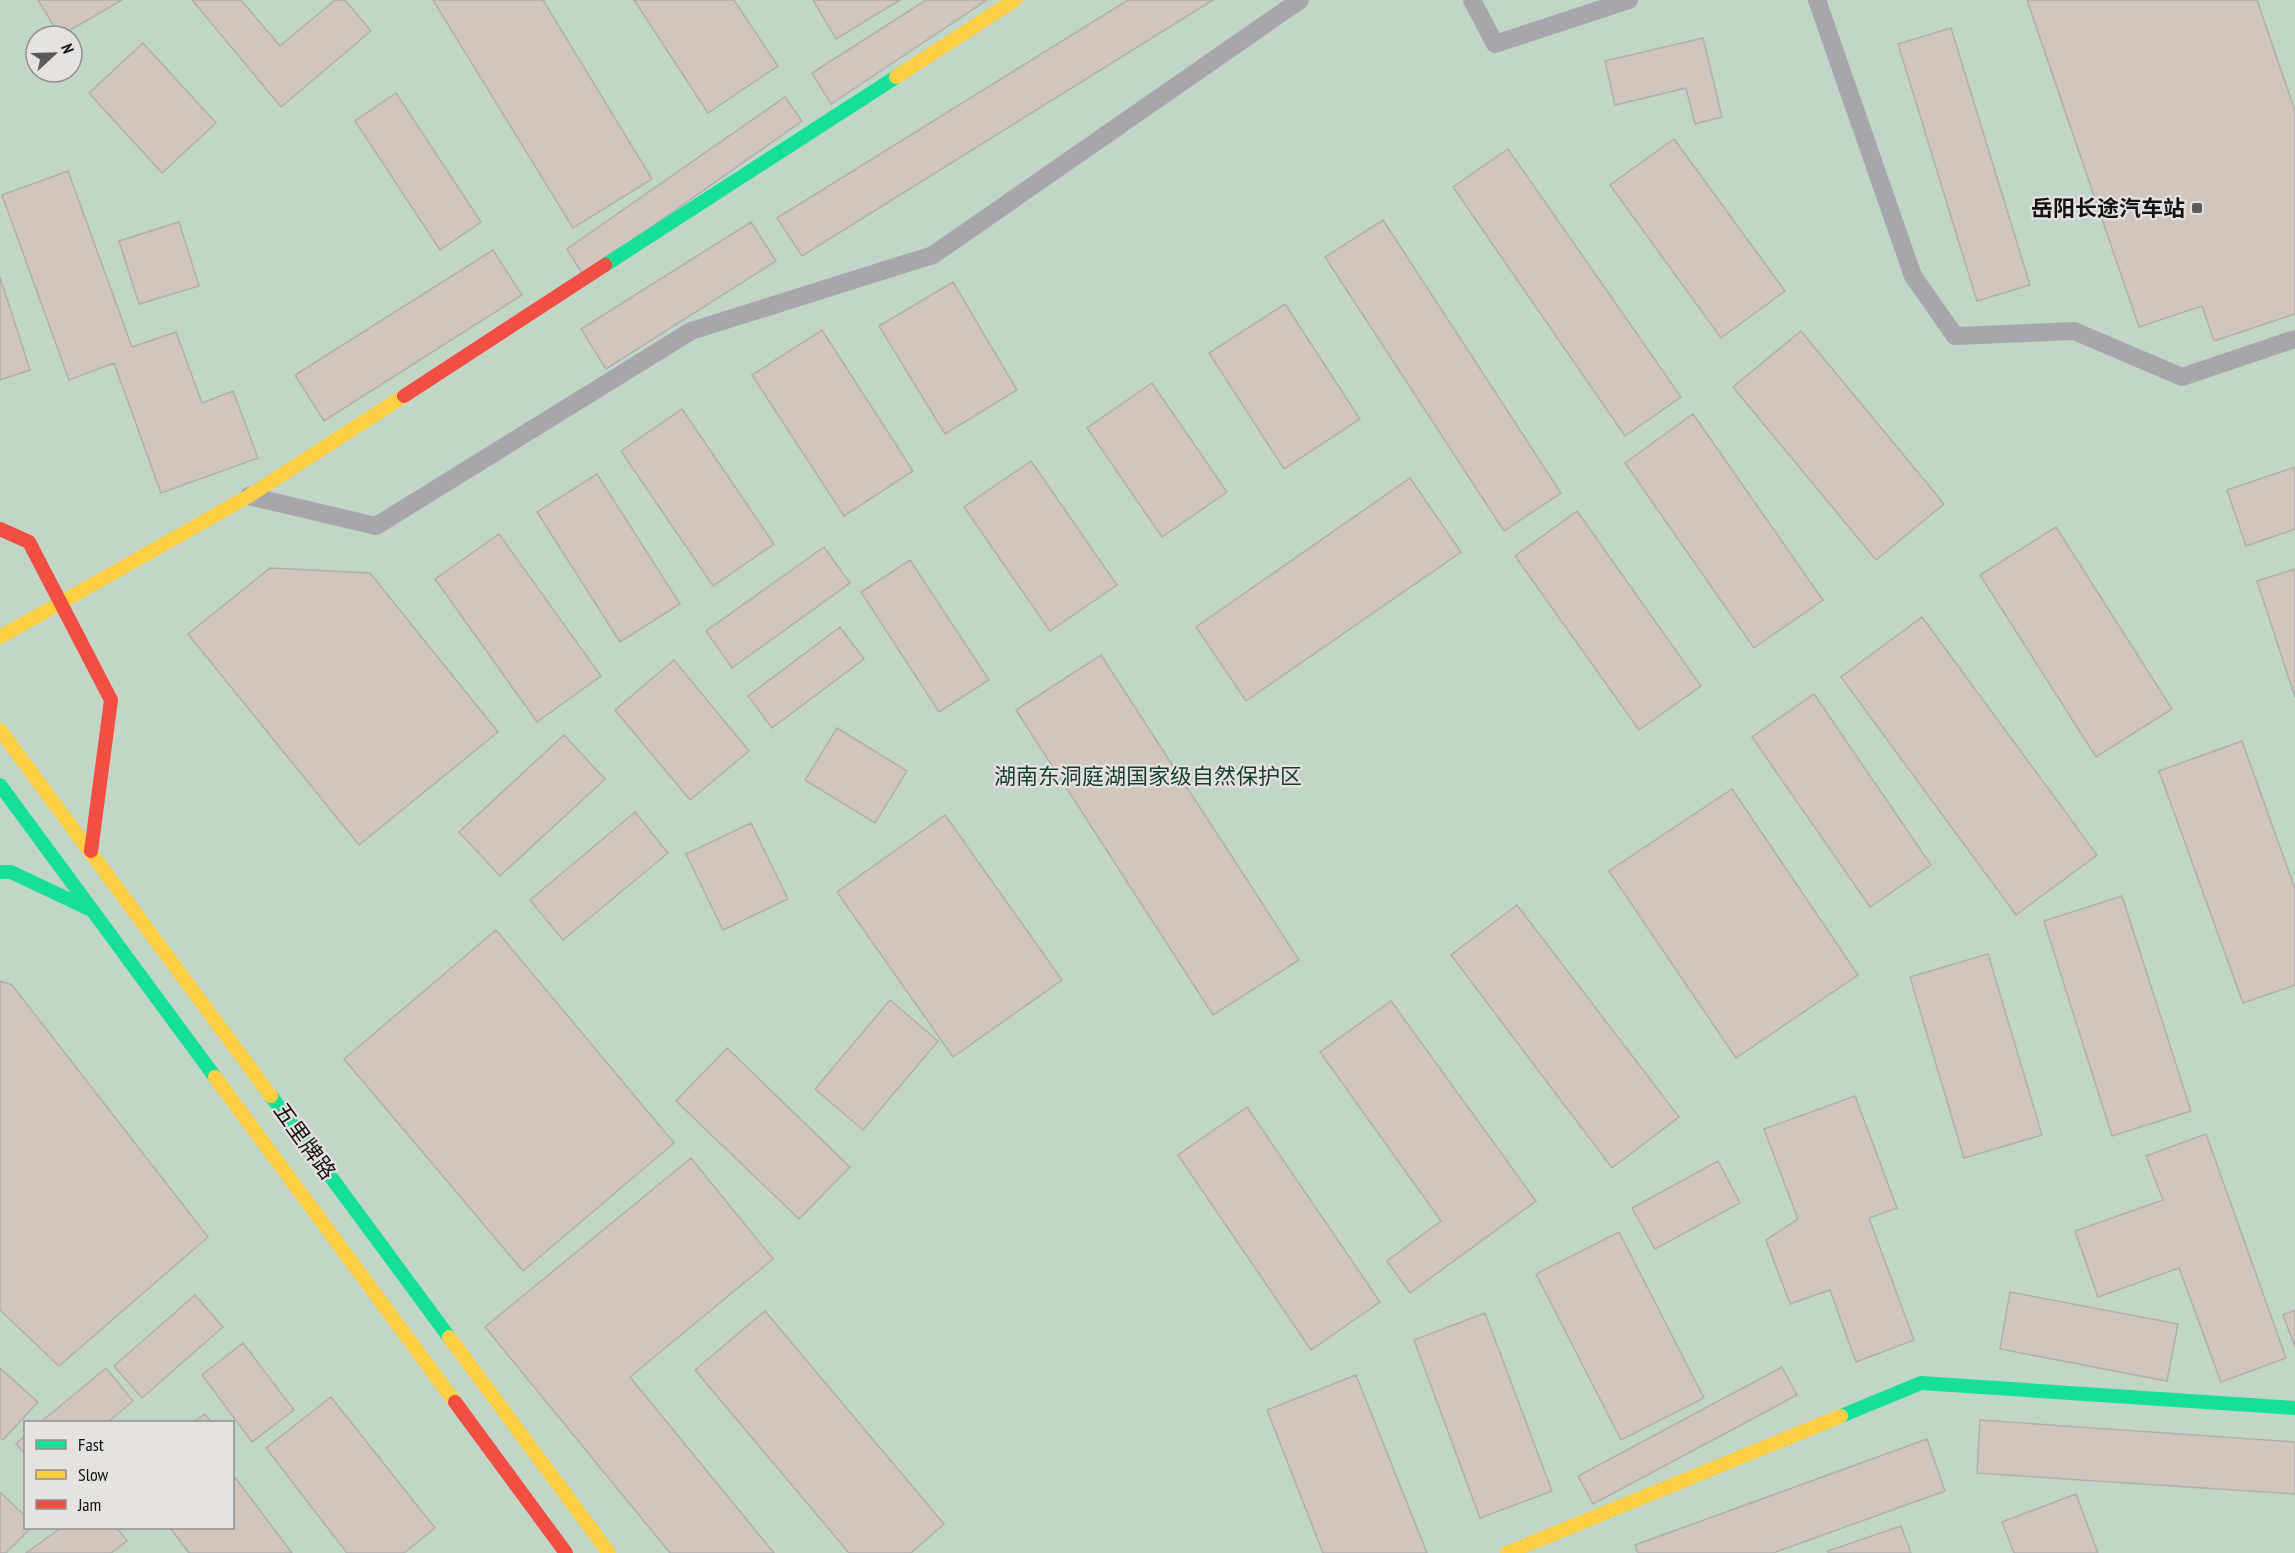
<svg xmlns="http://www.w3.org/2000/svg" width="2295" height="1553" font-family="'PT Sans Narrow','Noto Sans SC',sans-serif">
<style>
.green{fill:#c1d6c7;fill-rule:evenodd}
.building{fill:#d1c6bd;stroke:#b1afad;stroke-width:1.5}
.lines{fill:none;stroke-linecap:round;stroke-linejoin:round}
.lane{stroke:#a8a6ad;stroke-width:18}
.fast{stroke:#16e098;stroke-width:14}
.slow{stroke:#ffcf43;stroke-width:14}
.jam{stroke:#f24e42;stroke-width:14}
.poi-dot{fill:#5d5b59;stroke:#e6e2df;stroke-width:2}
.labels{text-anchor:middle;dominant-baseline:central;stroke-width:4.5;stroke-linejoin:round;paint-order:stroke}
.poi-label{font-size:22px;font-weight:bold;fill:#141211;stroke:#e6e2df;text-anchor:end}
.park-label{font-size:22px;fill:#133e26;stroke:#e6e2df}
.street-label{font-size:22px;fill:#141211;stroke:#e6e2df}
</style>
<rect width="100%" height="100%" fill="#e5e2e0"/>
<path class="green" d="M0,0H2295V1553H0ZM36,36H72V72H36ZM26,1422H232V1528H26Z"/>
<path class="building" d="M38,0H122L60,36Z
M192,0H241L280,46L335,0H345L371,31L281,107Z
M433,0H543L652,179L573,228Z
M634,0H734L778,66L708,113Z
M813,0H900L836,39Z
M926,0H987L831,104L812,73Z
M1128,0H1213L802,256L777,218Z
M2027,0H2257L2295,111V314L2214,341L2202,306L2139,327Z
M1951,28L2030,285L1977,301L1898,44Z
M1703,38L1722,117L1695,124L1686,88L1615,105L1605,61Z
M143,43L216,123L162,173L89,93Z
M396,93L481,222L440,250L355,121Z
M785,97L802,121L583,275L567,249Z
M1674,139L1785,291L1721,338L1610,185Z
M1508,149L1681,397L1625,436L1453,187Z
M68,171L132,347L176,332L202,403L233,391L258,458L161,493L114,363L69,380L2,195Z
M1383,220L1561,493L1504,531L1325,257Z
M179,222L199,286L139,304L119,241Z
M751,222L776,261L606,369L581,329Z
M493,250L522,295L324,421L295,375Z
M0,277L30,370L0,380Z
M953,282L1017,390L945,434L879,326Z
M1285,304L1360,419L1284,469L1209,353Z
M822,330L913,471L844,516L752,375Z
M1801,331L1944,504L1876,560L1733,387Z
M1152,383L1227,492L1162,537L1087,428Z
M682,409L774,544L713,586L621,451Z
M1693,414L1823,600L1754,648L1625,463Z
M1031,461L1117,585L1050,631L964,507Z
M2295,467V529L2246,546L2227,490Z
M597,474L680,604L620,642L537,512Z
M1410,478L1461,552L1246,701L1196,627Z
M1577,511L1701,686L1639,730L1515,556Z
M2056,527L2172,709L2096,757L1980,575Z
M499,534L601,676L537,722L435,579Z
M824,547L850,583L732,668L706,631Z
M910,560L989,680L939,712L861,592Z
M270,568L370,573L498,732L359,845L188,634Z
M2295,569V697L2257,581Z
M1922,617L2097,855L2016,915L1841,677Z
M840,627L864,659L772,728L748,696Z
M1101,655L1299,960L1213,1015L1016,710Z
M674,660L749,751L690,800L615,710Z
M1814,694L1931,865L1870,907L1752,737Z
M837,728L907,771L875,823L805,780Z
M564,735L605,779L500,876L459,832Z
M2242,741L2295,889V985L2243,1003L2159,771Z
M1732,789L1858,975L1736,1058L1609,871Z
M635,812L668,853L563,940L530,900Z
M945,815L1062,980L953,1057L837,892Z
M751,823L788,899L723,930L686,854Z
M2122,896L2191,1111L2112,1136L2044,921Z
M1517,905L1679,1117L1612,1168L1451,955Z
M496,930L674,1143L523,1271L344,1059Z
M1988,954L2042,1135L1964,1158L1910,977Z
M0,981L12,985L208,1237L59,1366L0,1310Z
M890,1000L938,1041L863,1130L815,1089Z
M1391,1001L1536,1201L1410,1293L1387,1261L1441,1221L1320,1052Z
M727,1048L850,1167L799,1219L676,1101Z
M1855,1096L1897,1208L1869,1218L1914,1340L1856,1362L1830,1290L1790,1304L1766,1240L1798,1219L1764,1129Z
M1247,1107L1380,1302L1311,1350L1178,1155Z
M2206,1134L2286,1358L2221,1382L2179,1268L2098,1297L2075,1231L2163,1200L2146,1156Z
M691,1158L773,1259L630,1377L774,1553H670L485,1327Z
M1718,1161L1740,1203L1655,1249L1632,1208Z
M1619,1232L1704,1398L1621,1440L1536,1274Z
M2010,1292L2178,1324L2167,1381L2000,1349Z
M195,1295L223,1327L142,1398L114,1366Z
M2295,1310V1347L2283,1315Z
M765,1311L944,1524L911,1553H849L695,1370Z
M1485,1313L1552,1491L1480,1518L1414,1340Z
M243,1343L294,1410L252,1442L202,1375Z
M1782,1367L1797,1395L1593,1504L1578,1476Z
M0,1368L38,1402L3,1440L0,1437Z
M106,1368L133,1401L108,1422H41Z
M1356,1375L1427,1553H1323L1267,1410Z
M331,1397L435,1528L404,1553H347L266,1448Z
M205,1414L211,1422H193Z
M1980,1420L2295,1442V1494L1977,1473Z
M26,1435V1455L16,1444Z
M1927,1439L1945,1491L1773,1553H1638L1635,1545Z
M234,1476L292,1553H189L170,1528H232Z
M0,1492L26,1517V1528H31L6,1553H0Z
M2076,1494L2098,1553H2014L2002,1522Z
M1901,1526L1911,1553H1828V1551Z
M61,1528H117L127,1541L111,1553H26Z"/>
<g class="lines">
<path class="lane" d="M1472,0L1495,44L1629,0
M1817,0L1913,276L1955,336L2074,331L2182,377L2295,339
M249,496L376,526L691,331L933,255L1300,0"/>
<path class="fast" d="M605,265L896,77
M0,785L215,1077
M0,872H11L89,909
M271,1096L449,1337
M1841,1416L1921,1383L2295,1408"/>
<path class="slow" d="M896,77L1015,0
M0,637L249,496L404,396
M0,730L271,1096
M215,1077L455,1402
M449,1337L609,1553
M1507,1553L1841,1416"/>
<path class="jam" d="M404,396L605,265
M0,529L29,542L111,700L91,851
M455,1402L566,1553"/>
</g>
<rect class="poi-dot" x="2191" y="202" width="12" height="12" rx="3"/>
<g class="labels">
<g class="poi-label">
<text x="2185" y="208">岳阳长途汽车站</text>
</g>
<g class="park-label">
<text x="1148" y="776">湖南东洞庭湖国家级自然保护区</text>
</g>
<g class="street-label">
<text transform="translate(305 1141) rotate(54)">五里牌路</text>
</g>
</g>
<rect x="24" y="1421" width="210" height="108" fill="#e6e2df" stroke="#928f8d" stroke-width="1.5"/>
<rect x="36" y="1440" width="30" height="9" fill="#16e098" stroke="#928f8d" stroke-width="1.5"/>
<text x="78" y="1451" font-size="18" fill="#141211">Fast</text>
<rect x="36" y="1470" width="30" height="9" fill="#ffcf43" stroke="#928f8d" stroke-width="1.5"/>
<text x="78" y="1481" font-size="18" fill="#141211">Slow</text>
<rect x="36" y="1500" width="30" height="9" fill="#f24e42" stroke="#928f8d" stroke-width="1.5"/>
<text x="78" y="1511" font-size="18" fill="#141211">Jam</text>
<g transform="translate(54 54) rotate(68)"><circle r="28" fill="#e6e2df" stroke="#928f8d" stroke-width="1.5"/>
<path d="M0-4.5L10 22L0 15L-10 22Z" fill="#5d5b59"/>
<text y="-9" font-size="16" font-weight="bold" text-anchor="middle" fill="#141211">N</text>
</g>
</svg>
